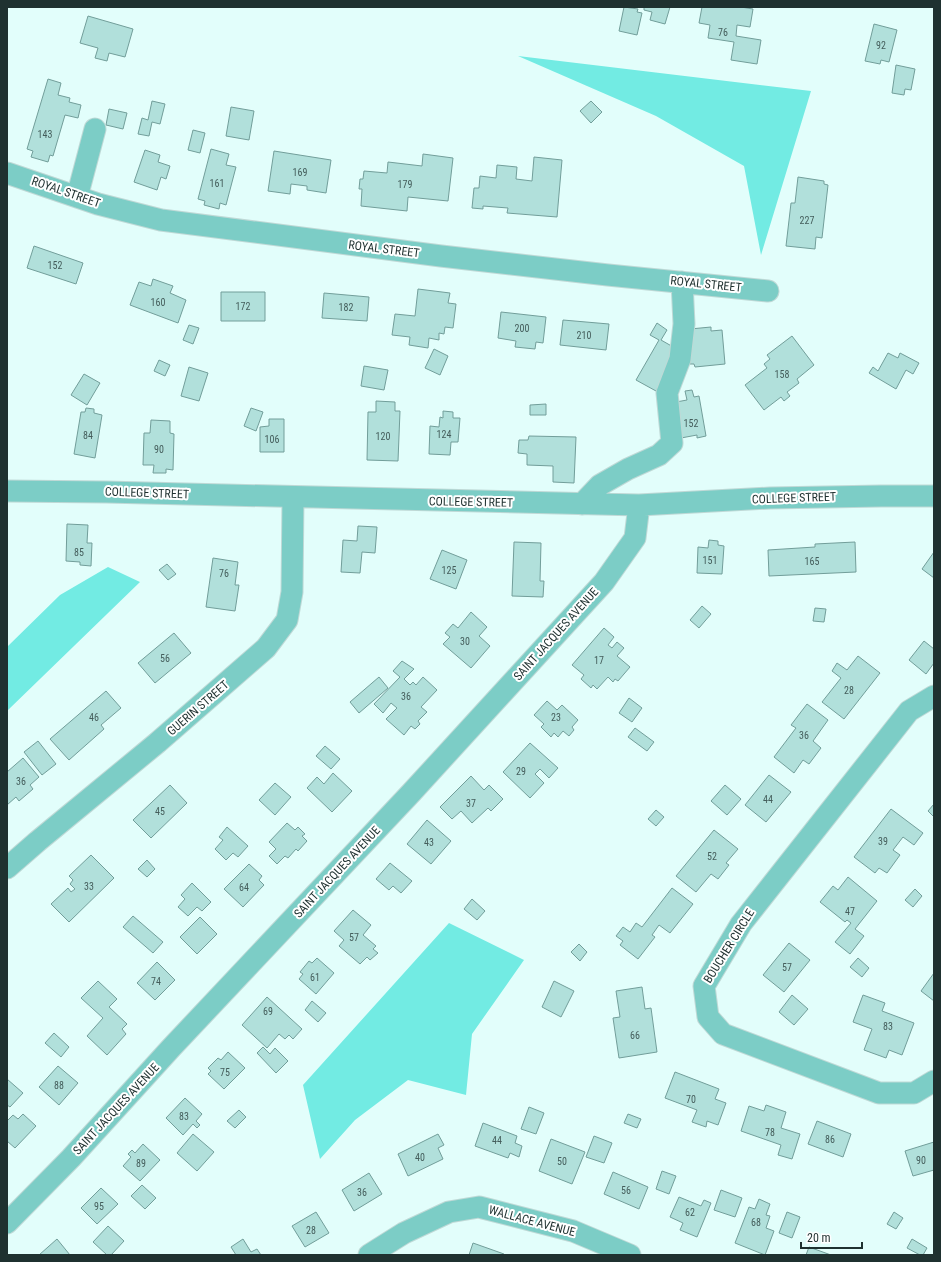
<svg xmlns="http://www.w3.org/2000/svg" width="941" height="1262" font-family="'Roboto Condensed',sans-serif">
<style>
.green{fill:#72ebe3}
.building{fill:#b1e0db;stroke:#729e9a}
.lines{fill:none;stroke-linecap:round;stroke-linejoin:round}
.minor-casing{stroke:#bfd9d6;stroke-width:23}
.minor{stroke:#7ccdc6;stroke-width:21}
.labels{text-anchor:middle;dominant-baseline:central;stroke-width:4;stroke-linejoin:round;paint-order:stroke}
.number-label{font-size:10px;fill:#445d5b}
.street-label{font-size:12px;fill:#1f3130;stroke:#fff}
</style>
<rect width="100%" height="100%" fill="#e2fefb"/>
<path class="green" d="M518,56L811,91L761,255L744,166L656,116Z
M108,567L140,582L7,711V647L60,595Z
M449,923L524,960L472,1034L466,1095L408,1080L355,1120L320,1159L303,1085Z"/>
<path class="building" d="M624,7L638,9L637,12L642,13L637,35L619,31Z
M644,7H670L665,24L650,20L652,12L644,10Z
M702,7H741L753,9L750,27L737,25L736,36L761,40L757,64L731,60L734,42L708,38L710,25L699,23Z
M88,16L133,29L125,57L109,53L107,61L95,58L98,48L80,43Z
M874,24L897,30L889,62L881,60L880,64L865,61Z
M896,65L915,69L911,90L905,89L904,95L892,93Z
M48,79L61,83L58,95L70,98L69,102L81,105L78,118L65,115L53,156L50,155L48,162L31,157L33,151L27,149Z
M152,101L165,104L160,124L152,122L149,136L138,134L142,118L148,120Z
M591,101L602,112L591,123L580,111Z
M231,107L254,111L249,140L226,136Z
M109,109L127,113L123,129L106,125Z
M193,130L205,133L200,153L188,150Z
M211,149L229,154L226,165L236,167L226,205L220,203L219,209L204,205L205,201L198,199Z
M145,150L160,155L158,162L170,166L166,179L161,177L157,190L134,182Z
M274,151L331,160L326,193L307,190V186L291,184L290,194L268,191Z
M423,154L453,158L448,201L408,197L407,211L361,206L362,189H359L360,179H363L364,171L387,173L388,162L422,166Z
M534,157L562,160L557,217L507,213L508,208L483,206V209L472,208L474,188H479L480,176L496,178L497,165L517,167L516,179L532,181Z
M798,177L824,181V184L828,185L822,238L816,237L815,249L786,246L791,203H795Z
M34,246L83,263L76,284L27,268Z
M153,279L173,286L170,293L186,300L178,323L130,305L139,282L151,286Z
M418,289L450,293L448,303L456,304L453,328L445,327L444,334L439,333V340L429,338L428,348L409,345L410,337L392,335L395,314L415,316Z
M221,292H265V321H221Z
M324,293L369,297L367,321L322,318Z
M501,312L546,317L543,343L536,342L535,349L515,347L516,341L498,338Z
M563,320L609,324L606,350L560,345Z
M657,323L667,330L661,340L675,348L673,361L656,391L636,380L659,340L650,335Z
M189,325L199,328L193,344L183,340Z
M711,327V331L722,330L725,364L695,367L694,364H690L687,334L690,329Z
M792,336L814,365L797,379L799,383L787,392L790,396L784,401L781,397L764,410L745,385L767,368L764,364L770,359L767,355Z
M434,349L448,356L440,375L425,368Z
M888,353L898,358L900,353L919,363L913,374L906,370L896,389L869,373L873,367L878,371Z
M159,360L170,365L165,376L154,371Z
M364,366L388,370L384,390L361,386Z
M189,367L208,373L199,401L181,396Z
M84,374L100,383L87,405L71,395Z
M692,390L694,397L699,396L706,436L697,438V435L681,438L676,402L687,400L685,391Z
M376,401L395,402V411H400L398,461L367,460L368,412H376Z
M546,404V415H530V405Z
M86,408L94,409V413L102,415L95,458L74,454L81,412H85Z
M251,408L263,412L256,431L244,426Z
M443,411L453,412V418H460L458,442H451L450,455L429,454L430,426L439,427L440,417L443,418Z
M269,419H284V452H260V427L269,426Z
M151,420L170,421V433L174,434L173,470L166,469V473H153L154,465H143L144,433H150Z
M529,436L576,437L574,483L553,482V466L527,465V454L518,453L519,440H528Z
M67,524L88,525L87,543H92L91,566L80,565V562L66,561Z
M358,526L377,527L375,553L362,552L360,573L341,572L343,540L357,541Z
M709,540L718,541V545L724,546L722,574L697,573L698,547L708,548Z
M514,542L541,543L540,581H544L543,597L512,596Z
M855,542L856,572L769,576L768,550L815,547V544Z
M442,550L467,560L456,589L430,579Z
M934,552V578L922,569Z
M213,558L238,562L235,585H239L235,611L206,607Z
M167,564L176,574L168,580L159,570Z
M702,606L711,614L699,628L690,620Z
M815,608L826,609L824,622L813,621Z
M471,612L487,627L479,636L490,646L471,668L443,644L450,637L445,633L453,624L458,628Z
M604,628L614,637L608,645L612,648L617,642L624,648L617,656L630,667L618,681L615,679L613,682L608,677L597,689L593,685L591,688L581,679L584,675L572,665Z
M174,633L191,653L155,683L138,663Z
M924,641L934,649V663L926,674L909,660Z
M858,656L880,673L844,719L822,702L841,678L832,671L837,663L847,670Z
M402,661L414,669L404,679L410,685L413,682L416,685L423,677L437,690L421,707L427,712L418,721L420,724L415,729L411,726L404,735L386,719L397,708L391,703L383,713L374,704L400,677L393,671Z
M379,677L388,688L359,713L350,702Z
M106,691L121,708L101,725L104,729L69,760L50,739Z
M629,698L642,708L632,722L619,713Z
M547,701L557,710L562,705L578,720L572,727L574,730L569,736L563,731L558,737L554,733L551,737L541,727L544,724L534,715Z
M807,704L828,720L813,741L821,748L809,764L803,760L794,773L774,757L796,728L791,725Z
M635,728L654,742L647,751L628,737Z
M38,741L56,764L42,775L24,752Z
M530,743L558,768L549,778L540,769L535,774L544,783L530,798L503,772Z
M325,746L340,759L331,769L316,756Z
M23,758L39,777L30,785L33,789L19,801L16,797L7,805V772Z
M333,773L352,791L332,812L307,788L317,777L324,784Z
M769,775L791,792L766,822L745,805Z
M471,776L484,790L489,785L503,799L491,811L488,808L472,823L461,811L452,819L440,807Z
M275,783L291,797L275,815L259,800Z
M170,785L187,803L151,838L133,820Z
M725,785L741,799L727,815L711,801Z
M934,804V817L928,811Z
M891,809L923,833L914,845L903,837L893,850L900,855L887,873L879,868L875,873L854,857Z
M656,810L664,817L656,826L648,819Z
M427,820L451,841L431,864L407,844Z
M287,823L295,830L298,827L305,834L302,836L307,841L298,851L296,849L288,858L285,856L277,864L269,856L276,849L269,842Z
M227,827L248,846L238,857L233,853L226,860L215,849L223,840L219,837Z
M714,830L738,849L726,863L729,865L718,879L711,874L696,892L676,876Z
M91,855L114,878L69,922L51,904L68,888L71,892L75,889L70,884L73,880L69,876Z
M147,860L155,869L147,877L138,869Z
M390,863L412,881L401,893L393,886L389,890L376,879Z
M249,864L262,876L259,880L264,885L243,907L224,889Z
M848,877L877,901L855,929L864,936L850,954L835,942L851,923L847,920L845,922L820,902L833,886L838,890Z
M192,883L211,902L202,911L197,907L188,916L178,907L185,899L181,895Z
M672,888L693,904L670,933L659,925L652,935L655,937L638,959L620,945L623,941L616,936L623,927L630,932L636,923L642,927Z
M915,889L922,896L913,907L905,900Z
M472,899L485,911L477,920L464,909Z
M353,910L371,925L363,935L376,946L373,949L378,953L370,960L367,957L360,964L339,946L344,940L334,931Z
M133,916L163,942L153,953L123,927Z
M200,917L217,934L197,954L180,937Z
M789,943L810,960L784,992L763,975Z
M579,944L587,952L580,961L571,952Z
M317,958L334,973L316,994L299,979L303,974L300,972L309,961L312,963Z
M858,958L869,968L862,977L850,967Z
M157,962L175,980L155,1000L137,983Z
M934,973V1001L921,991Z
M98,981L117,999L109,1007L127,1024L122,1029L126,1034L107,1055L87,1036L103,1018L81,998Z
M554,981L574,991L561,1017L542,1007Z
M642,987L645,1009L651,1008L657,1052L619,1058L613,1018L620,1017L616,991Z
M792,995L808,1009L794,1025L779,1012Z
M863,995L885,1003L882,1011L914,1023L902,1055L889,1050L886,1058L864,1050L872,1029L853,1022Z
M267,997L302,1029L293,1039L289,1035L285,1039L279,1034L267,1048L242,1025Z
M312,1001L326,1013L318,1022L305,1010Z
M54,1033L69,1047L61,1057L45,1043Z
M263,1047L270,1054L275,1048L288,1061L276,1073L257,1053Z
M228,1052L245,1068L224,1089L208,1074L211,1071L208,1068L218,1058L221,1060Z
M58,1066L78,1083L59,1105L39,1087Z
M675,1072L719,1089L715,1099L726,1103L718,1125L707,1121L706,1127L692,1122L697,1110L665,1098Z
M7,1079L23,1093L10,1107L7,1105Z
M185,1098L202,1114L196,1121L200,1125L197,1128L193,1124L183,1135L166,1118Z
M766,1105L786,1112L781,1128L800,1134L792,1159L778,1155L781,1145L741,1131L749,1106L764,1111Z
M529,1107L544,1113L536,1134L521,1129Z
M239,1110L246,1117L235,1128L227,1121Z
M23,1114L36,1126L15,1148L7,1141V1121L13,1115L18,1119Z
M628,1114L641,1119L637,1128L624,1123Z
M817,1121L851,1134L843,1157L808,1144Z
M483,1123L517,1136L515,1143L522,1146L519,1157L510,1153L508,1158L475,1146Z
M193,1134L214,1152L197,1171L177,1153Z
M438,1134L444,1145L438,1148L443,1159L408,1176L398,1154Z
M594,1136L612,1143L604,1163L586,1157Z
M551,1139L585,1152L572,1184L539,1171Z
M934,1142V1170L913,1176L905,1151Z
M143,1144L160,1160L140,1181L123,1166L131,1157L128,1154L132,1150L135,1153Z
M662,1171L676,1176L669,1194L656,1189Z
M613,1172L648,1187L639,1209L604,1194Z
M369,1173L382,1194L354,1211L342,1190Z
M142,1185L156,1198L145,1209L131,1196Z
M101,1188L118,1204L97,1224L81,1208Z
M721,1190L742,1198L735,1217L714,1210Z
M679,1197L701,1206L704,1200L711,1203L697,1237L680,1230L683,1223L670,1217Z
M759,1199L770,1204L766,1215L770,1216L766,1228L774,1231L765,1255L735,1243L749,1207L755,1209Z
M316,1212L329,1233L305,1247L292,1226Z
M787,1212L800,1217L792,1238L779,1233Z
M894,1212L903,1218L896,1229L887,1224Z
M108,1226L124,1241L111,1255H107L93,1242Z
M57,1239L70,1255H39Z
M243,1239L251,1252L257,1249L261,1255H236L231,1247Z
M912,1239L927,1248L923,1255H920L907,1248Z
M473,1243L504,1254V1255H469Z
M809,1247L831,1255H806Z"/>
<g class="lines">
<defs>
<path id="minor" d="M7,173L98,204L161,220L441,256L608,275L768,291
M77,197L95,129
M7,491L106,492L639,505L770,498L881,496H934
M582,504L600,485L628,469L659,455L672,443L667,393L680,359L684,324L682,282
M934,696L909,711L741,924L704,986L708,1017L723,1034L879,1093H914L934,1081
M7,868L38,841L157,743L266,648L287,620L292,592L293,497
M7,1223L71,1158L171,1048L411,793L604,582L635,538L639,505
M369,1255L404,1233L449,1212L479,1207L573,1231L630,1255"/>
</defs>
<use href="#minor" class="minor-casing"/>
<use href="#minor" class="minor"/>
</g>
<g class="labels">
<g class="number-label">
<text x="723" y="32">76</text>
<text x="881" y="45">92</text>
<text x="45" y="134">143</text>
<text x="300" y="172">169</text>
<text x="217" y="183">161</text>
<text x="405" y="184">179</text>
<text x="807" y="220">227</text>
<text x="55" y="265">152</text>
<text x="158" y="302">160</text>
<text x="243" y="306">172</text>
<text x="346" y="307">182</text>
<text x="522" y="328">200</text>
<text x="584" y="335">210</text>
<text x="782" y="374">158</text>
<text x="691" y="423">152</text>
<text x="444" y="434">124</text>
<text x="88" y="435">84</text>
<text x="383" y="436">120</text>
<text x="272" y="439">106</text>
<text x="159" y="449">90</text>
<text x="79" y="552">85</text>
<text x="710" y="560">151</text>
<text x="812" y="561">165</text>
<text x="449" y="570">125</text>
<text x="224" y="573">76</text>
<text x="465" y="641">30</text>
<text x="165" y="658">56</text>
<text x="599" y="660">17</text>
<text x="849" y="690">28</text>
<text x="406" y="696">36</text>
<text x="94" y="717">46</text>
<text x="556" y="717">23</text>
<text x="804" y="735">36</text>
<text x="521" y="771">29</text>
<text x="21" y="781">36</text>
<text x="768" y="799">44</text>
<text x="471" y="803">37</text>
<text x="160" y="811">45</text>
<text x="883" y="841">39</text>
<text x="429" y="842">43</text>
<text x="712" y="856">52</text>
<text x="89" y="886">33</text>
<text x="244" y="887">64</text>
<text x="850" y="911">47</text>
<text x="354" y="937">57</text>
<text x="787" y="967">57</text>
<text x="315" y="977">61</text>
<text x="156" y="981">74</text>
<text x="268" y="1011">69</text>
<text x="888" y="1026">83</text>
<text x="635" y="1035">66</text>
<text x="225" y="1072">75</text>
<text x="59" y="1085">88</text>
<text x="691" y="1099">70</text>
<text x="184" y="1116">83</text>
<text x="770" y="1132">78</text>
<text x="830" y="1139">86</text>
<text x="497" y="1140">44</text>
<text x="420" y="1157">40</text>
<text x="921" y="1160">90</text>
<text x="562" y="1161">50</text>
<text x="141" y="1163">89</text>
<text x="626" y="1190">56</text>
<text x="362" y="1192">36</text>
<text x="99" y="1206">95</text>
<text x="690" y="1212">62</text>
<text x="756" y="1222">68</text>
<text x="311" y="1230">28</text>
</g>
<g class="street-label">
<text transform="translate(66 192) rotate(19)">ROYAL STREET</text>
<text transform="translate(384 249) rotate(7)">ROYAL STREET</text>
<text transform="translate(706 284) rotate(6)">ROYAL STREET</text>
<text transform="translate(147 493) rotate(2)">COLLEGE STREET</text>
<text transform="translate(794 498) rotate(-2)">COLLEGE STREET</text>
<text transform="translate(471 502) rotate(1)">COLLEGE STREET</text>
<text transform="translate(556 634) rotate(-48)">SAINT JACQUES AVENUE</text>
<text transform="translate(198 708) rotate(-41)">GUERIN STREET</text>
<text transform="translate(337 872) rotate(-47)">SAINT JACQUES AVENUE</text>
<text transform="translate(729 946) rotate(-58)">BOUCHER CIRCLE</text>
<text transform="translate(116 1109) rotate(-47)">SAINT JACQUES AVENUE</text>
<text transform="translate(532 1221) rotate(15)">WALLACE AVENUE</text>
</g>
</g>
<rect width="941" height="1262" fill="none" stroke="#1f3130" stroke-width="16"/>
<path d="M801 1242v6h61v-6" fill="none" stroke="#1f3130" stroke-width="2"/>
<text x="807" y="1242" font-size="12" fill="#1f3130" stroke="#ffffff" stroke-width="3" paint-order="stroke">20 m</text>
</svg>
